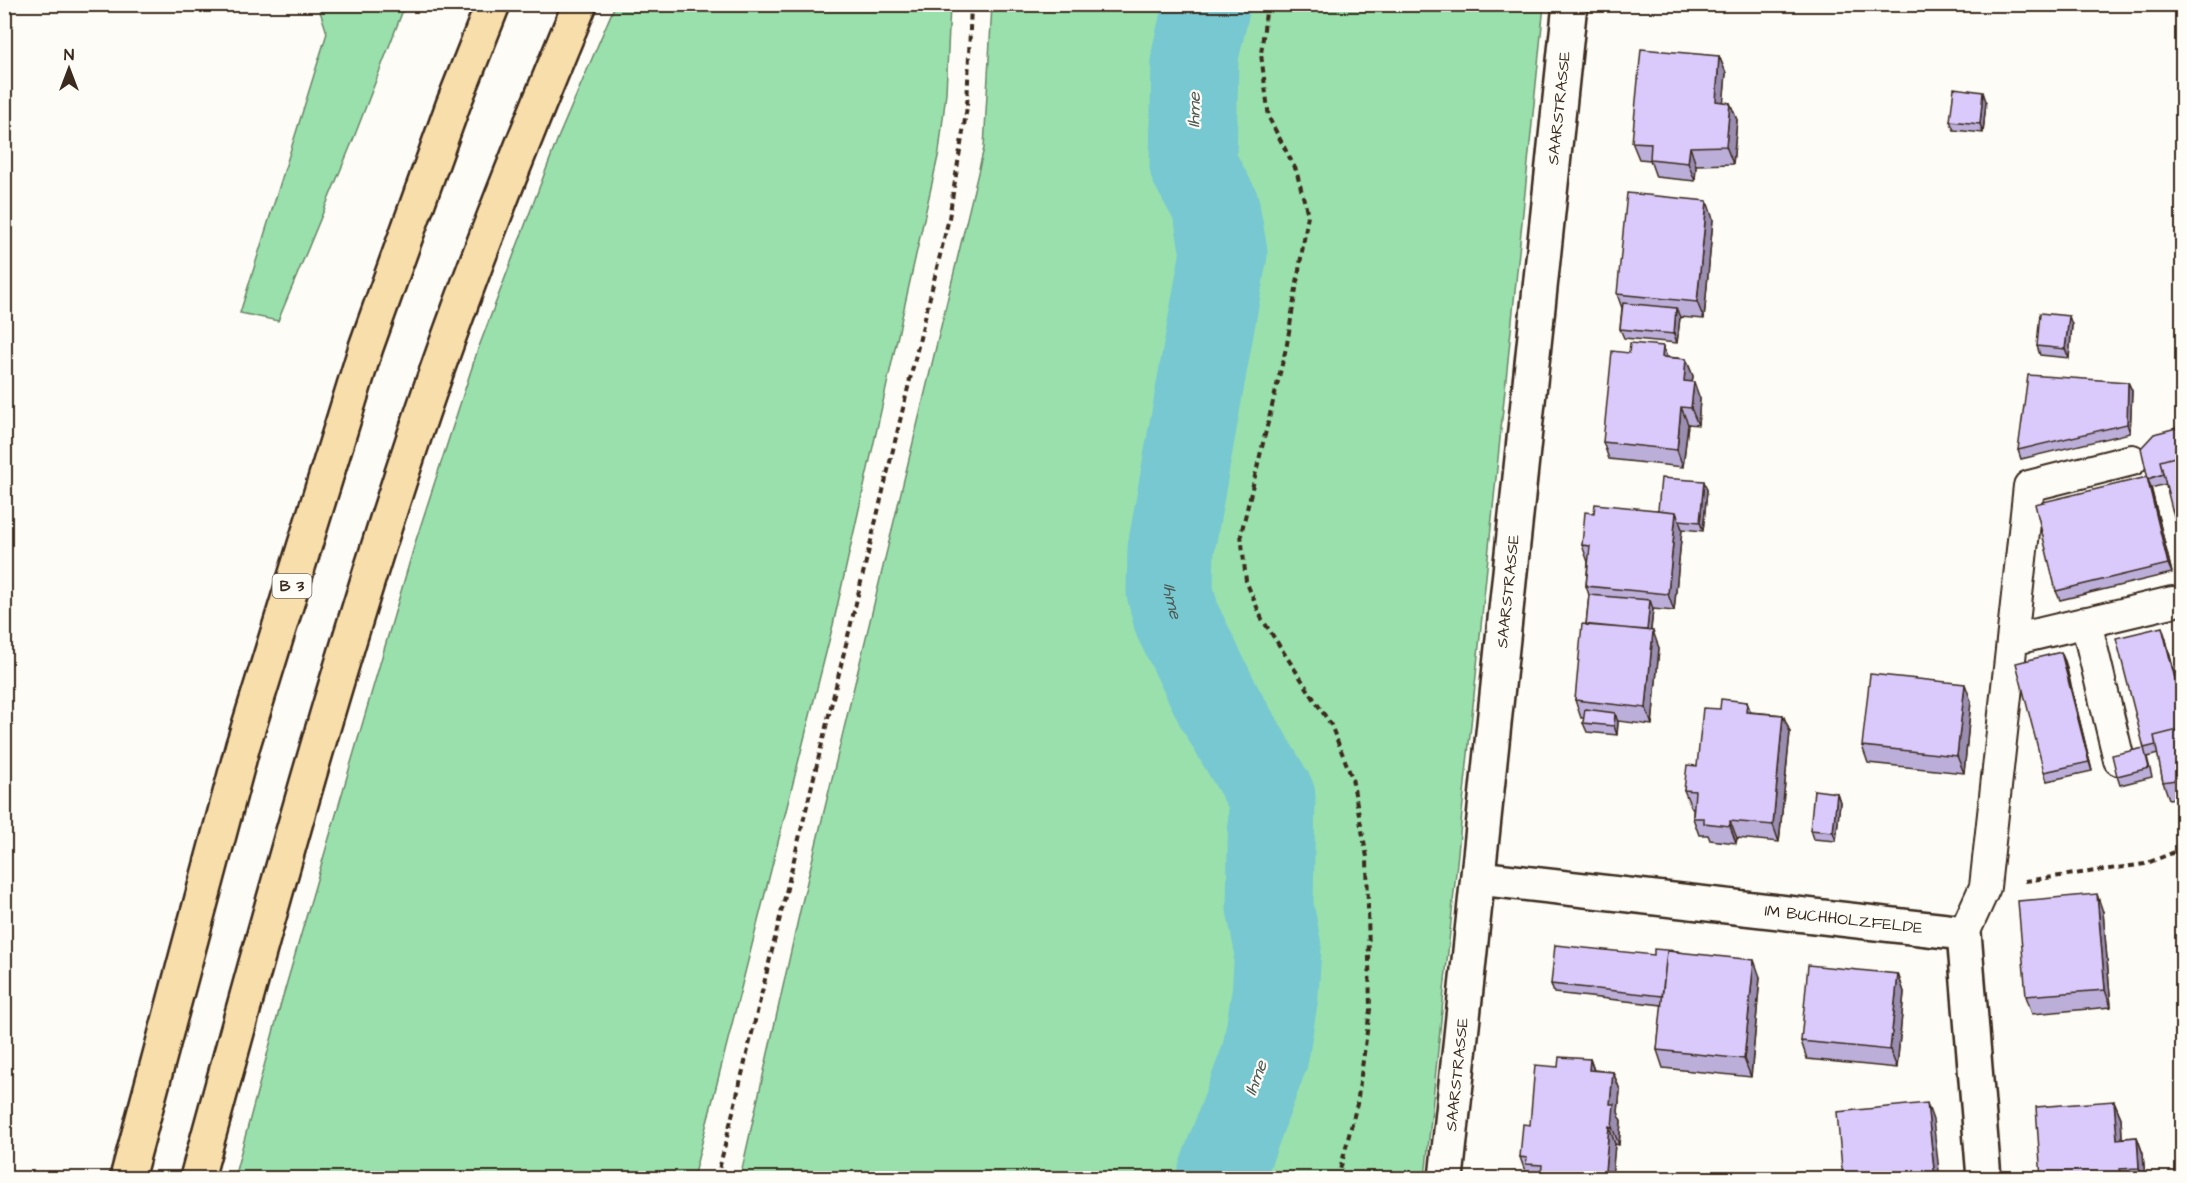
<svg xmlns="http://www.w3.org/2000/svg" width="2187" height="1183" font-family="'Architects Daughter',sans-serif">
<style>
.green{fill:#99e0ad;stroke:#6a8566;stroke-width:1.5}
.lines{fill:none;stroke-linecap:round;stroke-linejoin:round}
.river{stroke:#78c8d1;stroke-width:87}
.lane-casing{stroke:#3b2a1e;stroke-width:34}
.street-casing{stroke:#3b2a1e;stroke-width:38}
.highway-casing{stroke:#3b2a1e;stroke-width:38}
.path{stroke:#3b2a1e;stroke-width:4;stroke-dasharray:6 4.5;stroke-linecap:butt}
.lane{stroke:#fdfcf7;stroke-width:30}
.street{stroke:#fdfcf7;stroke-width:33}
.highway{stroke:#f8deab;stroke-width:33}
.wall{fill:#bbaed9;stroke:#3b2a1e;stroke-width:1.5}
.shaded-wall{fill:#998db0;stroke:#3b2a1e;stroke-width:1.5}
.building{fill:#dacafc;stroke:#3b2a1e;stroke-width:1.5}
.labels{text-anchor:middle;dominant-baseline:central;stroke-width:4.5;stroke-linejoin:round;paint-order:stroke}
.shield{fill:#fdfcf7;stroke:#75695f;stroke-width:1.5}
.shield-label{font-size:15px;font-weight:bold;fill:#3b2a1e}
.street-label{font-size:16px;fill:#3b2a1e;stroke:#fdfcf7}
.water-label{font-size:18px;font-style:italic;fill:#4d5954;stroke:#fdfcf7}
</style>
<rect width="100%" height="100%" fill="#fdfcf7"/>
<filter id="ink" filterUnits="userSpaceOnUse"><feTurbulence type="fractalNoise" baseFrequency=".0167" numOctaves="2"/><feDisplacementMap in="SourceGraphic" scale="12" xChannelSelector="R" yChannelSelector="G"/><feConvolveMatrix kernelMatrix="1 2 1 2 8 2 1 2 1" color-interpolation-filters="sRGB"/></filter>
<g filter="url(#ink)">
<path class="green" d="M318,5H405L353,140L278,321L240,313L327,33Z
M615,5H950L946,93L939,152L833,625L693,1178H234L281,1003L416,540L477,352L558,138Z
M992,5H1544L1425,1178H740L800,911L984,148Z"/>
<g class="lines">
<path class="river" id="s1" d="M1207,4L1195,56L1193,165L1216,207L1224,253L1171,549L1170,591L1177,620L1220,708L1272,797L1270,907L1278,948L1275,995L1265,1056L1220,1178"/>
<defs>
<path id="lane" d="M2086,622L2119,760
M2012,640L2172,602
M1964,933L1985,887L2029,486L2132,460"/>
<g id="street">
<path id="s2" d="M1478,878L1964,933L1984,1178"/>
<path id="s3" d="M1446,1178L1570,4"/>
</g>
<path id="highway" d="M127,1178L243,745L366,347L453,105L493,4
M197,1178C265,929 333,679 415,434C464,288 521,146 580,4"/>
</defs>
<use href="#lane" class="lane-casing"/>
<use href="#street" class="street-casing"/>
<use href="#highway" class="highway-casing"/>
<path class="path" d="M1267,4L1261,54L1269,118L1296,170L1308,215L1287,344L1241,534L1246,581L1262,619L1331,725L1352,778L1367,857L1370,1010L1357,1104L1338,1178
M2025,881L2145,864L2182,849
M717,1178L949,218L967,107L971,4"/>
<use href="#lane" class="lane"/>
<use href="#street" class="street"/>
<use href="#highway" class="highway"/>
</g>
<path class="wall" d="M1719,56L1726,73L1723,102L1730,103L1737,120L1733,164L1696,165L1695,181L1656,177L1650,160L1639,159L1632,142Z
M1986,101L1983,133L1954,130L1950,121Z
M1713,219L1704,319L1680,317L1677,343L1624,338L1620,329L1622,308L1617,294Z
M2072,325L2069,358L2040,355L2037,346Z
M1667,357L1686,359L1693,376L1692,382L1700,399L1698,425L1688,424L1683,467L1609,459L1603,442Z
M2128,382L2132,391L2130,433L2021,459L2018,450Z
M2180,427L2166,484L2151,488L2172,573L2060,600L2056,591L2147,477Z
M1707,490L1703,531L1682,529L1674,611L1653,609L1651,630L1659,648L1652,725L1618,721L1617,735L1587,732L1583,723L1584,718H1581L1575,700L1586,625L1589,595L1586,586L1588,562L1582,545L1594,513L1658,510Z
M2165,636L2182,703V797L2169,799L2163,782L2158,754L2147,757L2152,777L2120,785L2117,776L2144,748Z
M2065,661L2092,771L2047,781L2044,772Z
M1971,701L1964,773L1868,763L1862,746Z
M1750,712L1783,715L1790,732L1779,842L1737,838L1736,843L1710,840L1708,835H1699L1693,818V808L1691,807L1684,790Z
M1837,793L1840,802L1836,841L1813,839L1810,830Z
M2103,912L2111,1007L2032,1014L2026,996Z
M1679,952L1760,977L1751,1077L1663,1068L1657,1050L1662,1005L1554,993L1551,984L1654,955Z
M1898,974L1904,992L1897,1068L1807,1059L1801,1041Z
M1590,1059L1594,1070L1613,1072L1620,1090L1618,1112L1621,1121L1619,1145L1615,1144L1612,1172L1629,1179H1532L1530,1175L1526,1174L1520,1157L1558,1067Z
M2114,1101L2121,1118L2122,1138L2137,1137L2143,1154L2145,1179H2041Z"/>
<path class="shaded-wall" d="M1719,56L1726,73L1722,118L1716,101Z
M1983,92L1986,101L1983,133L1980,124Z
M1730,103L1737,120L1733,164L1726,146Z
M1690,147L1696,165L1695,181L1688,163Z
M1707,201L1713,219L1704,319L1697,302Z
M1676,308L1680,317L1677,343L1674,334Z
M2069,316L2072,325L2069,358L2065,349Z
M1663,346L1669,363L1662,357Z
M1686,359L1693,376L1690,398L1684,381Z
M1694,382L1700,399L1698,425L1691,408Z
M2128,382L2132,391L2130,433L2127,424Z
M1681,407L1688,424L1683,467L1677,450Z
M2147,477L2151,487L2172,573L2168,564Z
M1704,481L1707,490L1703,531L1700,522Z
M1676,512L1682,529L1674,611L1668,594Z
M1650,600L1653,609L1649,647L1646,638Z
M2162,627L2165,636L2182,706V710Z
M1653,631L1659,648L1652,725L1646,708Z
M2061,652L2065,661L2092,771L2089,762Z
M1965,684L1971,701L1964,773L1957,756Z
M1747,702L1753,719L1746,712Z
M1615,713L1618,722L1617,735L1614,726Z
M1783,715L1790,732L1779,842L1773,825Z
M1837,793L1840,802L1836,841L1833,832Z
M1730,821L1737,838L1736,843L1730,826Z
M2097,894L2103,912L2111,1007L2105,990Z
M1754,960L1760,977L1751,1077L1744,1059Z
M1898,974L1904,992L1897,1068L1890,1050Z
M1590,1059L1596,1077L1589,1070Z
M1613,1072L1620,1090L1618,1112L1621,1121L1619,1145L1612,1127L1610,1104Z
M2114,1101L2121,1118L2123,1156L2117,1139Z
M1927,1103L1933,1120L1940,1179H1935Z
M1609,1126L1615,1144L1612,1179L1605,1171Z
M2137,1137L2143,1154L2145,1179H2143L2139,1168Z"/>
<path class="building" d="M1641,49L1719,56L1716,101L1730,103L1726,146L1690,147L1688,163L1650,159L1651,143L1632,142Z
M1954,88L1983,92L1980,124L1950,121Z
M1627,193L1707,201L1697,302L1617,294Z
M1623,303L1676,308L1674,334L1620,329Z
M2040,313L2069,316L2065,349L2037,346Z
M1630,343L1663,346L1662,357L1686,359L1684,381L1694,382L1691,408L1681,407L1677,450L1603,442L1612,351L1629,353Z
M2028,375L2128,382L2127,424L2018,450Z
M2180,427L2182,435V455L2160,461L2163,474L2148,479L2141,448L2154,434Z
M2182,455V549L2160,461Z
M2147,477L2168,564L2056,591L2035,504Z
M1661,478L1704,481L1700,522L1679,520L1676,512L1658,510Z
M1595,504L1676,512L1668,594L1586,586L1590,546L1582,545L1585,512L1594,513Z
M1589,595L1650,600L1647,630L1586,625Z
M1582,624L1653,631L1646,708L1575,700Z
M2162,627L2181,703H2180L2182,714V729L2154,736L2156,745L2144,748L2116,638Z
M2061,652L2089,762L2044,772L2016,663Z
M1870,674L1965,684L1957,756L1862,746Z
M1721,699L1747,702L1746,712L1783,715L1773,825L1730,821V826L1704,823V818H1693L1695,791L1684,790L1687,765L1697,766L1703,708L1720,709Z
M2180,703H2182V714Z
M1585,709L1615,713L1614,726L1583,723Z
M2182,729V779L2163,782L2154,736Z
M2144,748L2149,768L2117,776L2112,755Z
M1814,790L1837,793L1833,832L1810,830Z
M2097,894L2105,990L2026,996L2018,901Z
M1555,945L1654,955V949L1678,951V952L1667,951L1662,996L1551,984Z
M1667,951L1754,960L1744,1059L1657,1050Z
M1808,965L1898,974L1890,1050L1801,1041Z
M1559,1057L1590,1059L1589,1070L1613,1072L1610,1104H1614L1612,1127L1609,1126L1605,1171L1627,1173L1626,1179H1541L1542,1165L1526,1164L1527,1158L1520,1157L1523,1124L1530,1125L1535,1065L1558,1067Z
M2114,1101L2117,1139L2137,1137L2139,1168L2119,1169L2120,1173L2041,1179L2036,1107Z
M1927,1103L1935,1179H1843L1837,1112Z"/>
</g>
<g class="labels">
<rect class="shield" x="272.5" y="574" width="39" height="24" rx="4.5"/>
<g class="shield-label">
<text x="292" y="586">B 3</text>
</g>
<g class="street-label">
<text stroke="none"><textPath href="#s3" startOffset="1076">SAARSTRASSE</textPath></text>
<text stroke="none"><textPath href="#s3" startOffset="590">SAARSTRASSE</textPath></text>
<text stroke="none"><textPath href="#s2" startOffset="368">IM BUCHHOLZFELDE</textPath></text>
<text stroke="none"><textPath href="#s3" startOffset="104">SAARSTRASSE</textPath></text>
</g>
<g class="water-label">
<text transform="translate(1194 110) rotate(-89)">Ihme</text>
<text stroke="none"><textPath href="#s1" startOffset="610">Ihme</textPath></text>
<text transform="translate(1256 1078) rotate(-70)">Ihme</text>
</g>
</g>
<rect width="2187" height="1183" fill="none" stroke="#fdfcf7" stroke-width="24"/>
<rect x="12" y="12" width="2163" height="1159" fill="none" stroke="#3b2a1e" stroke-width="2" filter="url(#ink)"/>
<g transform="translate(69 69)" stroke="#fdfcf7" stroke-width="4.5" paint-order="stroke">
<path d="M0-4.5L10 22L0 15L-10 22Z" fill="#3b2a1e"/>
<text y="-9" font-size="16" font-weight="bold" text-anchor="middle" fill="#3b2a1e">N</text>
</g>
</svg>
